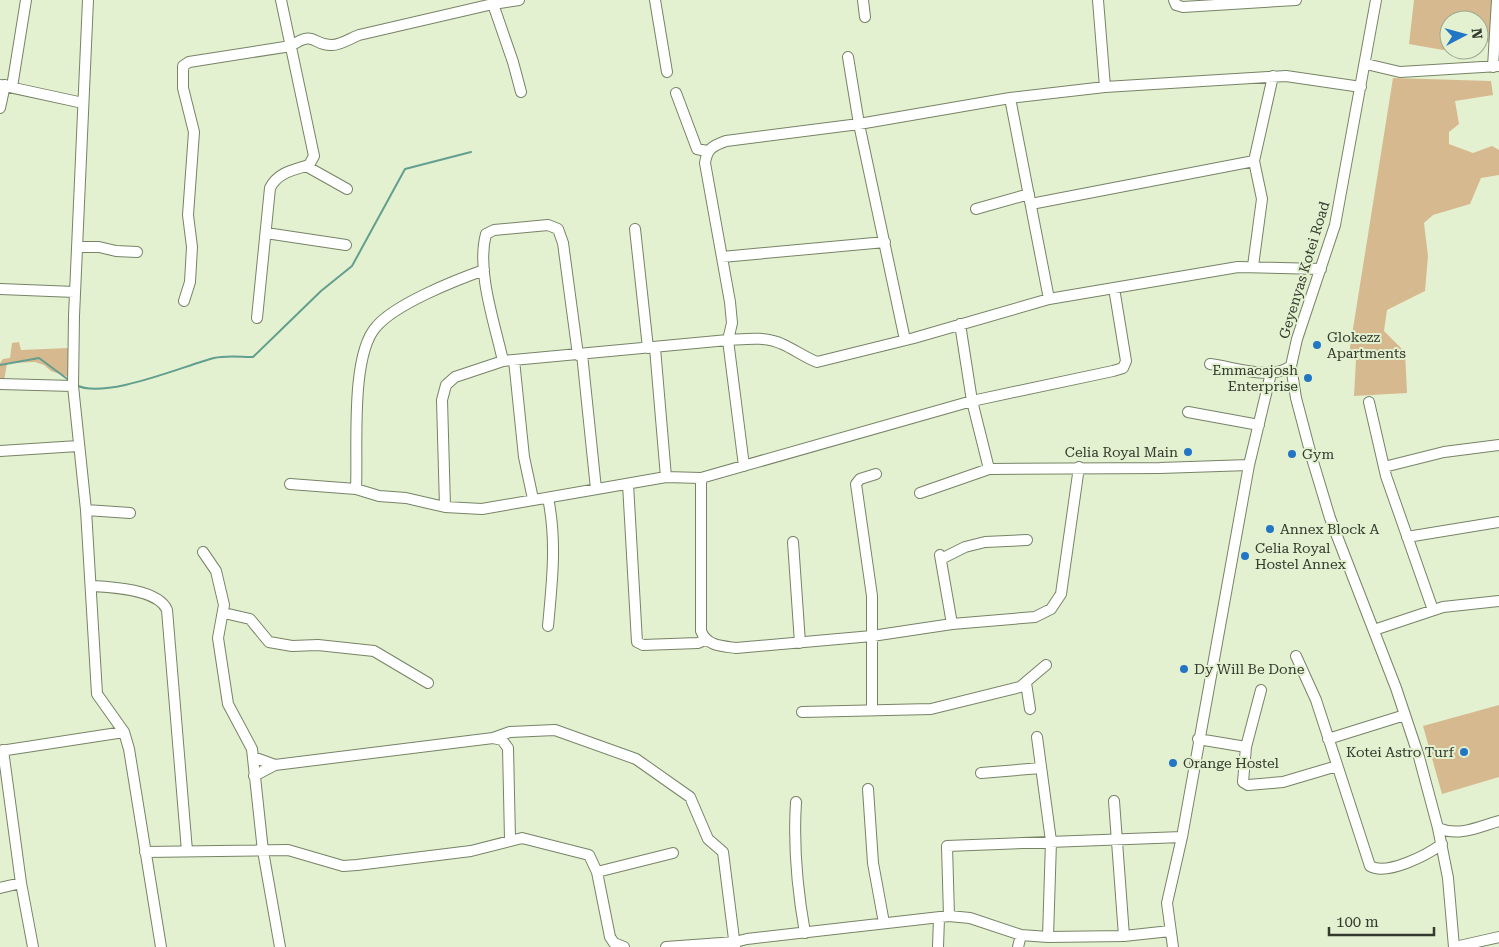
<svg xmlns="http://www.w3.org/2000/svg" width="1499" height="947" font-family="'Roboto Serif',serif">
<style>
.green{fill:#d7b98f}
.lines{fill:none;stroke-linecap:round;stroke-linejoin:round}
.stream{stroke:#629f8f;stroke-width:2}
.minor-casing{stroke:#778366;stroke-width:12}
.minor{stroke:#fff;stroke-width:10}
.poi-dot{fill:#2276c4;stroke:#e3f1d0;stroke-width:2}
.labels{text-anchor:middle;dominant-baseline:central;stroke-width:4;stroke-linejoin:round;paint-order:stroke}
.street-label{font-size:14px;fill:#353a2e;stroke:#e3f1d0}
.poi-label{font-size:14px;fill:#353a2e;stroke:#e3f1d0;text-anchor:start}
</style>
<rect width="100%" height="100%" fill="#e3f1d0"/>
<path class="green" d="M1414,0H1499L1497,40L1479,44V20H1449V49L1443,50L1409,44Z
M1393,78L1491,81L1493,95L1455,101L1459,124L1449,132V144L1473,153L1492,146L1499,150V175L1481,178L1470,204L1433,215L1424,223L1428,256L1425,291L1387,310L1384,331L1405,352L1407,393L1354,396L1356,359L1348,360Z
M19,342L21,350L69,348V377L51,371L44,365L35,362L7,363L4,381H0V363L3,359L10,358L12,343Z
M1499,705V777L1442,794L1423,726Z"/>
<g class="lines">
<path class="stream" d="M0,365L39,358L70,381
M76,385C105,400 183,366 214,358C226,355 241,357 253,357L321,291L352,266L405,169L471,152"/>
<defs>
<path id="minor" d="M88,0L74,316L73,386L86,510L97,694L124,732L129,749L161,947
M655,0L667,72
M863,0L865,17
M1098,0L1105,87
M1174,0L1176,5L1183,7L1296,0
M1376,0L1335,225L1297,339L1291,366L1296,398L1311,455L1330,518L1396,688L1419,757L1438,828L1448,878L1454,947
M493,4L513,62L521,92
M848,57L859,124L905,340
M1366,64L1400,72L1499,66
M1493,67L1497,0
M0,85L83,103
M12,87L26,0
M676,93L697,149L707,151
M1010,98L1049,299
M0,108L5,85
M306,166L347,189
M1031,204L1254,161
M976,209L1029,194
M635,229L648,348
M266,233L346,245
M77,247H99L116,251L137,252
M722,257L885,242
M1253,266L1262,199L1254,161L1273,76
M484,270C456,280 395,304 376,327C350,356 358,450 356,489L379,496L406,498L445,507L482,509L666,477L701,478L972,401L1113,371L1123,368L1126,361L1114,288
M0,289L75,292
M184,301L190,282L192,247L188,215L194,132L183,88V66L189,62L291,46C315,29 313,46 332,45C341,45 351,38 359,35L493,4L519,0
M257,318L270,188C278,172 294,170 309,165L314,156L281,0
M960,324L972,401L989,469
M655,348L666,477
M582,354L596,489
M514,360L524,457L533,499
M503,361C495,324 476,271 486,234L494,230L548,225L558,229L563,243L578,355
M1210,364C1234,367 1271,381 1291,366
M0,384L73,386
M1369,402L1386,476L1433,610
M1188,412L1259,425
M0,451L78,446
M744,466L728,340L732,323L730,302L705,163C707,149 712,146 726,141L859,124L1010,98L1105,87L1286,76L1361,87
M1384,467L1444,452L1499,445
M701,478V631C707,646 721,646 736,648L872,636L952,624L1035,617L1051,609L1061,594L1079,467
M290,484L356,489
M628,484L637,642L643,645L698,643L705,640
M920,493L989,469L1160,468L1249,465
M548,498C557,541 552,583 548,626
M445,507L442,400L446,385L455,377L503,361L728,340C746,339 766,336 782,344C794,349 804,357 817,362L914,338L1049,299L1238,267L1321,269
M86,510L130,513
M1407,537L1499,522
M793,542L800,643
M203,552L216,571L224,605L218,638L228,704L252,749L263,851L280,947
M940,555L952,624
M941,559L965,547L985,542L1027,540
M91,586C110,587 158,589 167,610L187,851
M224,613L250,619L269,642L292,646L318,645L374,651L428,683
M1374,630L1443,607L1499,601
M1296,656L1316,700L1370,866C1387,876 1427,855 1442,844
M1026,683L1030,709
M1261,690L1246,747L1243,782L1248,785L1283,782L1337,766
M872,709V596L856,484L860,479L876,474
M802,712L931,709L1020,687L1046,665
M1037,737L1051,841L1048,937
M493,738L510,732L555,730L636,759L690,797L708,839L723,852L735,947
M1198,739L1246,747
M1328,739L1405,715
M3,750L21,883L33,947
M0,751L124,732
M253,757L275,765
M981,773L1041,768
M254,776L275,765L493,738L502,740L508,748L510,839
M868,789L873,863L884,923
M1114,801L1124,936
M796,802C793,848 797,888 805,933
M1438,828C1459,837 1478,827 1499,821
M145,852L288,850L343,866L357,865L471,851L522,838L589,855L597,872L610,937L614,943L624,947
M597,872L673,853
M0,888L21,883
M949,916L947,846L1182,837
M666,947L735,942L747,939L949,916L970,918L1021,935L1048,937L1124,936L1170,931
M938,947L939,918
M1018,947L1021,935
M1173,947L1167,903L1182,837L1249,465L1271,373
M1455,947L1499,937"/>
</defs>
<use href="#minor" class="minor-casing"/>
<use href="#minor" class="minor"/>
</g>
<g class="poi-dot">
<circle cx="1317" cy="345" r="5"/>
<circle cx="1308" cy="378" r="5"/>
<circle cx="1188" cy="452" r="5"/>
<circle cx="1292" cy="454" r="5"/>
<circle cx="1270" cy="529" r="5"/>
<circle cx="1245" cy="556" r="5"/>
<circle cx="1184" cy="669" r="5"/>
<circle cx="1464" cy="752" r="5"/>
<circle cx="1173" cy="763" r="5"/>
</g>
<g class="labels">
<g class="street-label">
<text transform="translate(1304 270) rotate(-73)">Geyenyas Kotei Road</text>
</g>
<g class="poi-label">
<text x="1327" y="337">Glokezz<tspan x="1327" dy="16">Apartments</tspan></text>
<text x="1298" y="370" text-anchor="end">Emmacajosh<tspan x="1298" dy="16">Enterprise</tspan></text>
<text x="1178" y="452" text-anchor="end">Celia Royal Main</text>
<text x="1302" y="454">Gym</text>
<text x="1280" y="529">Annex Block A</text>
<text x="1255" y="548">Celia Royal<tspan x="1255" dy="16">Hostel Annex</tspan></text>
<text x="1194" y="669">Dy Will Be Done</text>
<text x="1454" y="752" text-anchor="end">Kotei Astro Turf</text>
<text x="1183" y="763">Orange Hostel</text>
</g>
</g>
<g transform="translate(1464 35) rotate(84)"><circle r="24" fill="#e3f1d0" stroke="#9da88f"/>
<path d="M0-4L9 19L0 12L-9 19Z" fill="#2276c4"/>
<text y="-8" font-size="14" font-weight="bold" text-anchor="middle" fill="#353a2e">N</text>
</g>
<path d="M1329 927v8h105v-8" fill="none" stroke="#353a2e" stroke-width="2.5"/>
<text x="1336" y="927" font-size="15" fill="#353a2e" stroke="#e3f1d0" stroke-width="4" paint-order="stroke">100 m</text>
</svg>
